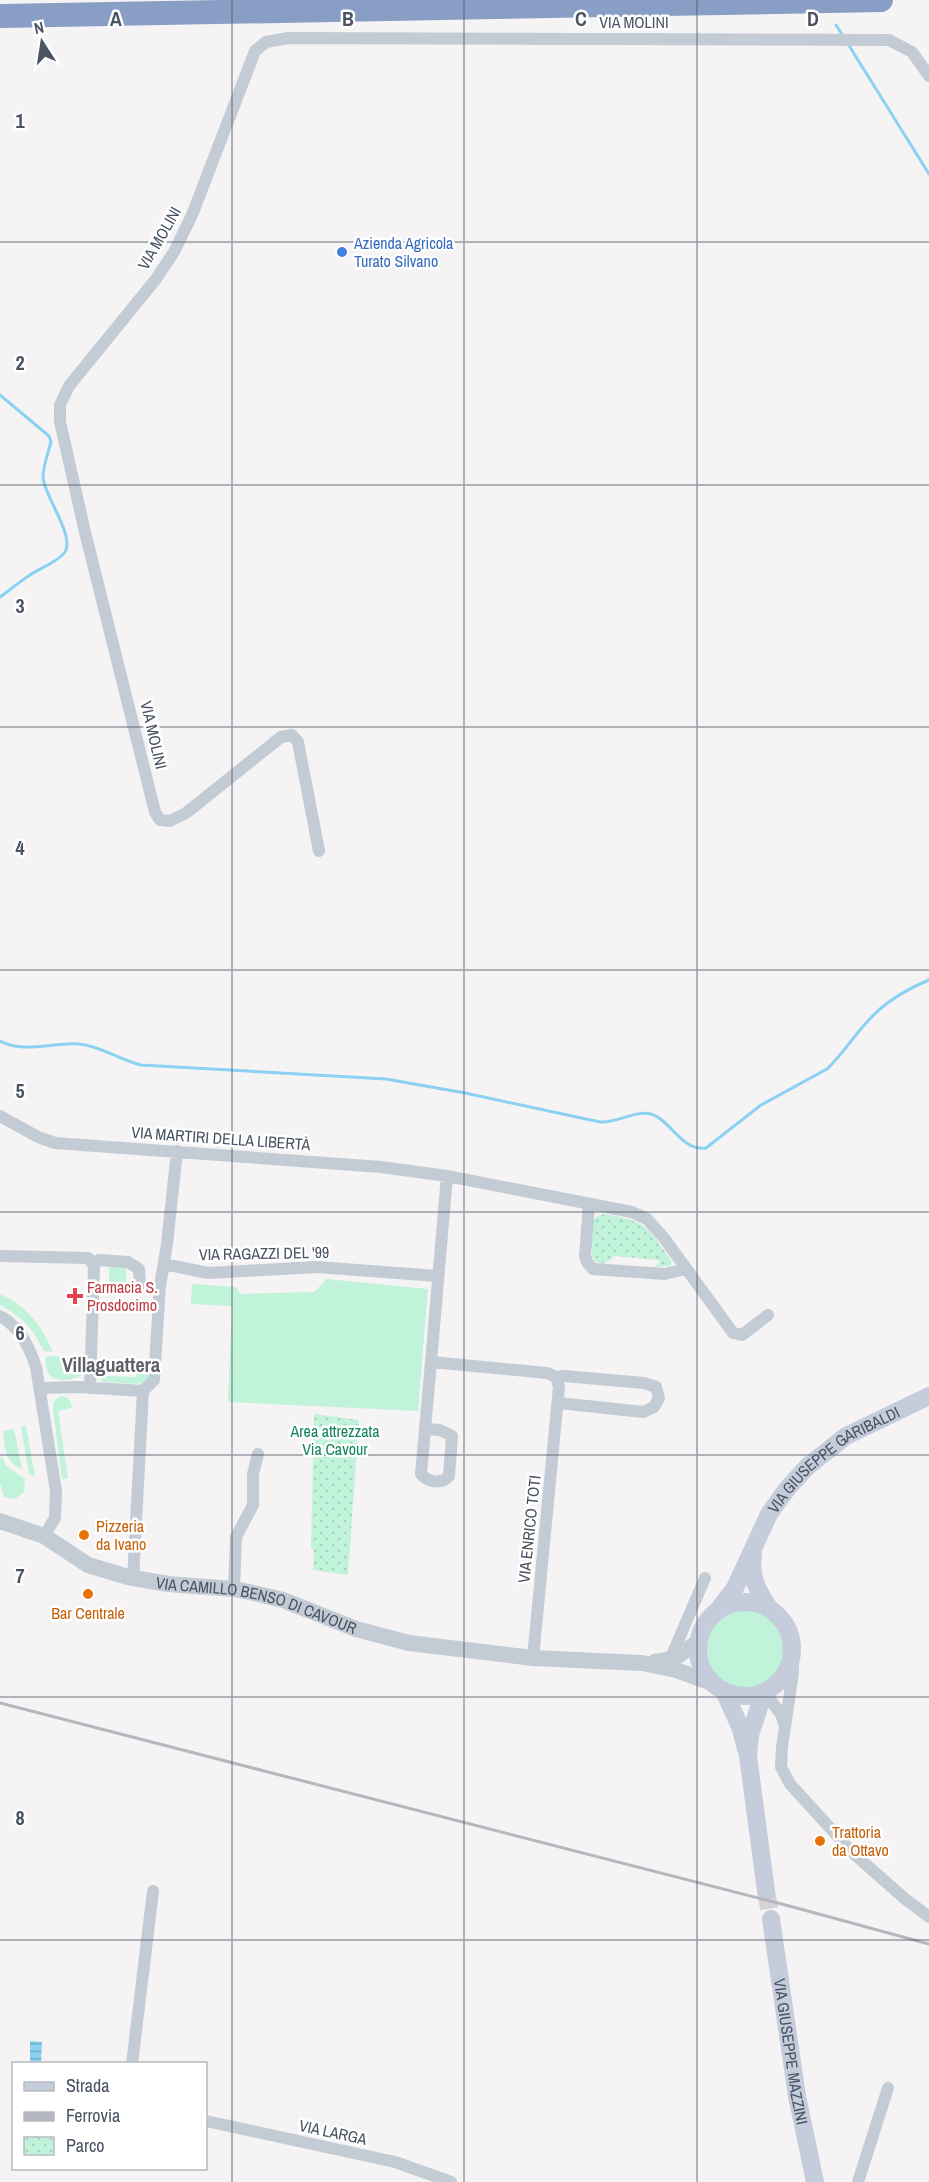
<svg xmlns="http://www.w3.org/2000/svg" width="929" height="2182" font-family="'Archivo Narrow',sans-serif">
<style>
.green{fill:#c0f3da}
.park{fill:url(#park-dots)}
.water{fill:url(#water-rules)}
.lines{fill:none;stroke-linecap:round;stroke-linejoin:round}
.stream{stroke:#8bd1f3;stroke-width:3}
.secondary-tunnel{stroke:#d3d3d6;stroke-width:18;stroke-dasharray:18 9;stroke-linecap:butt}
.minor{stroke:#c3cbd5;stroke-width:12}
.tertiary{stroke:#c3cbd5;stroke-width:16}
.secondary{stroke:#c5cddc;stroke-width:18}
.motorway{stroke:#889ec4;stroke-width:24}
.rail{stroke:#b4b7bd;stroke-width:3}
.grid{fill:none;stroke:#495362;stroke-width:1.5;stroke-opacity:0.55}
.shop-dot{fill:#3f7fe0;stroke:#fff;stroke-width:2}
.health-dot{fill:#e0444e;stroke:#fff;stroke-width:2}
.food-dot{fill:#e8710a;stroke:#fff;stroke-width:2}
.labels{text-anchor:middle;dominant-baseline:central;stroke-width:5;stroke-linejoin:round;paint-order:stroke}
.street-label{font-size:16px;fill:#495362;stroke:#fff}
.shop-label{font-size:16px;fill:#366cbe;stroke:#fff;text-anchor:start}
.health-label{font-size:16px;fill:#be3a42;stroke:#fff;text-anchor:start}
.park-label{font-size:16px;fill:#118558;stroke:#fff}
.food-label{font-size:16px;fill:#c56008;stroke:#fff;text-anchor:start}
.quarter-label{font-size:20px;font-weight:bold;fill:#5e6268;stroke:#fff}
.grid-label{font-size:20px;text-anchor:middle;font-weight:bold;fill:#495362;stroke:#fff;stroke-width:5;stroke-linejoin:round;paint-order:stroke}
</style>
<defs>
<pattern id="park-dots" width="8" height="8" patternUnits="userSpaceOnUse" patternTransform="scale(1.5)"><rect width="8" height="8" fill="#c0f3da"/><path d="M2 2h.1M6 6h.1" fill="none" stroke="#a6d2be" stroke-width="1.8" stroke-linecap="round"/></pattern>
<pattern id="water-rules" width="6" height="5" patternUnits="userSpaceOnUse" patternTransform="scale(1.5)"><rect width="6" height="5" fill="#8bd1f3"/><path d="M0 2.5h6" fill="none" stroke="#74acc8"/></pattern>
</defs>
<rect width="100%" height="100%" fill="#f5f3f3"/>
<path class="green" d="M109,1264H126V1285L109,1284Z
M327,1279L428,1289L418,1411L228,1402L232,1306L191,1304L192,1284L236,1287L240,1294L314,1292Z
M0,1294C27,1306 42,1326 53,1352L44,1351C32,1327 23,1318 0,1305Z
M48,1356L78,1357V1370L83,1371L82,1375C74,1380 55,1383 49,1374C46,1370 46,1363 45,1359Z
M97,1367H105V1376L136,1377L137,1368H148V1377L144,1383L138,1384L104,1382L100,1380Z
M61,1396C70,1397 71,1401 72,1408L58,1411L68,1478L62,1479L53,1408L54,1401Z
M26,1426L35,1477L29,1474L21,1427Z
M14,1429L22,1469C4,1462 6,1448 3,1431Z
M2,1457L6,1466L25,1479L24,1492L15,1499L4,1497L0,1483V1458Z
M705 1649a40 40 0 1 1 80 0a40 40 0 1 1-80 0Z"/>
<path class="park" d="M604,1214C647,1220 649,1229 672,1262L670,1266L655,1267L660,1262L658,1260L615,1256C606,1263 600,1268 592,1257L593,1221L596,1217Z
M314,1414L359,1420L348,1575L313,1570L314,1550L311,1549Z"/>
<path class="water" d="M30,2041L42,2042L41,2063H30Z"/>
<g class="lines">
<path class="stream" d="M836,25L843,36
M848,44L929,174
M0,395L49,436L51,442C48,453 43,466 43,478C45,497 75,536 65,552C58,562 40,568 30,575C19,582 10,590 0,597
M0,1041C25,1054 52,1042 79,1044C101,1046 120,1060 141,1065L386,1079L465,1093L600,1122C616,1123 637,1110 651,1114C671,1120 681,1151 706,1148L761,1105L827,1069C842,1055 853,1037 867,1022C884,1002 905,990 929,980"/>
<path class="secondary-tunnel" d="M766,1891L771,1919"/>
<path class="minor" d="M319,851L298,742L292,735L281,737L186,813L170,821L160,820L155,812L85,532L60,422V405L69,386L156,279L174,252L192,215L255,51L266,42L288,38L889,40L912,52L929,76
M0,1116L38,1137L55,1143L381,1167L447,1176L632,1212L647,1219L664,1238L733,1333L742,1335L768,1315
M447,1176L431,1362L547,1373L556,1377L559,1387L533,1658
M589,1204L585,1256L587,1262L593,1269L665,1274L686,1269
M0,1256L88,1258L94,1265L90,1388
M164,1264L208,1273L317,1267L437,1276
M94,1265L99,1260L128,1262L139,1269L140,1288
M0,1316C19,1326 30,1348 36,1367L56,1491L55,1518L44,1536
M556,1377L564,1376L644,1383L656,1387L659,1398L654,1407L643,1412L559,1403
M40,1388L80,1387L143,1391L154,1380L160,1286L167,1244L177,1151
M425,1429L440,1430L452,1436L449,1476C441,1485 428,1482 421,1474L431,1362
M133,1579L143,1391
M234,1589L236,1537L253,1505V1474L258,1454
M792,1653L793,1672L782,1747L781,1767L790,1784L853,1853L904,1898L929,1917
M669,1662L705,1578
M764,1692L781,1714L784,1724
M132,2064L153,1891
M206,2121L395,2162L451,2182
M858,2182L888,2088"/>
<g class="tertiary">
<path id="s1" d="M0,1521L44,1536L88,1565L128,1577L168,1584L234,1589L254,1593L283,1600L356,1629L409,1643L533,1658L642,1663L676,1670L712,1683"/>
<path d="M655,1662L673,1659L698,1642"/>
</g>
<g class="secondary">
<path d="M753,1555C750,1578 757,1589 769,1608"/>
<circle cx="745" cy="1649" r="47"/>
<path id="s2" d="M719,1609L735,1588L769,1514L787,1489L807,1467L846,1436L929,1396"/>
<path d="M724,1691L741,1729L746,1749"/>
<path d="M764,1692L750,1735L748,1756L766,1891"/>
<path id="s3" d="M771,1919L797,2096L815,2182"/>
</g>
<path class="motorway" d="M0,16L881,0"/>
<path class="rail" d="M0,1703L793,1907L929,1944"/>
</g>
<path class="grid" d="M232,0V2182M464,0V2182M697,0V2182M0,242H929M0,485H929M0,727H929M0,970H929M0,1212H929M0,1455H929M0,1697H929M0,1940H929"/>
<circle class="shop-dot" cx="342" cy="252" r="6"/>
<path class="health-dot" d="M72 1287h6v6h6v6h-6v6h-6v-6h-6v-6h6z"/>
<g class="food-dot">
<circle cx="84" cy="1535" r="6"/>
<circle cx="88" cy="1594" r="6"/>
<circle cx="820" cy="1841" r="6"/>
</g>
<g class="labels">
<g class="street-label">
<text x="634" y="22">VIA MOLINI</text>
<text transform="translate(159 238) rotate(-60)">VIA MOLINI</text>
<text transform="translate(154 735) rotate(77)">VIA MOLINI</text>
<text transform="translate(221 1138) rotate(4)">VIA MARTIRI DELLA LIBERTÀ</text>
<text transform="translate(264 1253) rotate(-1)">VIA RAGAZZI DEL '99</text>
<text stroke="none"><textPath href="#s2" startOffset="194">VIA GIUSEPPE GARIBALDI</textPath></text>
<text transform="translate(529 1529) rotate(-84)">VIA ENRICO TOTI</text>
<text stroke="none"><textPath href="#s1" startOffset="273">VIA CAMILLO BENSO DI CAVOUR</textPath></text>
<text stroke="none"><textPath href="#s3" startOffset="134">VIA GIUSEPPE MAZZINI</textPath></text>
<text transform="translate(333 2132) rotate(12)">VIA LARGA</text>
</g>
<g class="shop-label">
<text x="354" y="243">Azienda Agricola<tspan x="354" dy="18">Turato Silvano</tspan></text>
</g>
<g class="health-label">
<text x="87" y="1287">Farmacia S.<tspan x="87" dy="18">Prosdocimo</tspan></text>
</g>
<g class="park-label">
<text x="335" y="1431">Area attrezzata<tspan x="335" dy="18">Via Cavour</tspan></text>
</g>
<g class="food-label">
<text x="96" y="1526">Pizzeria<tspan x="96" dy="18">da Ivano</tspan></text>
<text x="88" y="1613" text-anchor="middle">Bar Centrale</text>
<text x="832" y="1832">Trattoria<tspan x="832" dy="18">da Ottavo</tspan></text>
</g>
<g class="quarter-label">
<text x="111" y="1364">Villaguattera</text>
</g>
</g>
<g class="grid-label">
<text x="116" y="26">A</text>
<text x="348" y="26">B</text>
<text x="581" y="26">C</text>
<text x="813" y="26">D</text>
<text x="20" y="128">1</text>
<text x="20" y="370">2</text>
<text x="20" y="613">3</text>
<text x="20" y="855">4</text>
<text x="20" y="1098">5</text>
<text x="20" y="1340">6</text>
<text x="20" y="1583">7</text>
<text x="20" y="1825">8</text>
</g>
<rect x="12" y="2062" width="195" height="108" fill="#ffffff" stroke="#b6bac0" stroke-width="1.5"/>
<rect x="24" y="2082" width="30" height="9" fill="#c5cddc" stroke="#b6bac0" stroke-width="1.5"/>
<text x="66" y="2092" font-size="18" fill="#495362">Strada</text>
<rect x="24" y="2112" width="30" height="9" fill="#b4b7bd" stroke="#b6bac0" stroke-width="1.5"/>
<text x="66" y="2122" font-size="18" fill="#495362">Ferrovia</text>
<rect x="24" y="2137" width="30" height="18" fill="url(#park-dots)" stroke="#b6bac0" stroke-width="1.5"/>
<text x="66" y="2152" font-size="18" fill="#495362">Parco</text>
<g transform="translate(42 42) rotate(348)" stroke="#ffffff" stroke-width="4.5" paint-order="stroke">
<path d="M0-4.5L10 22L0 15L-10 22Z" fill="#495362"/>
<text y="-9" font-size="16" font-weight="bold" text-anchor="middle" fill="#495362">N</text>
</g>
</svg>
